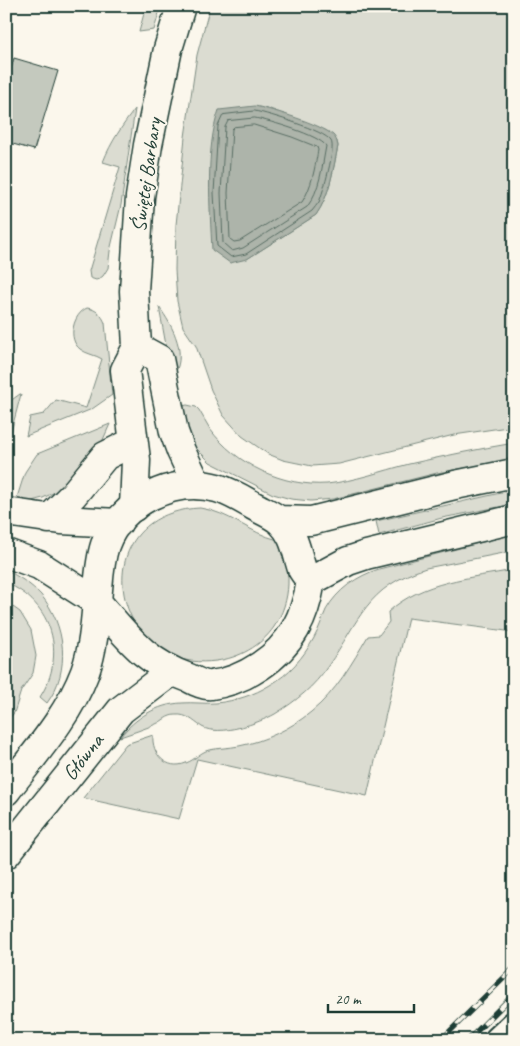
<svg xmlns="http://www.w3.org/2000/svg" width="520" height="1046" font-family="Caveat,sans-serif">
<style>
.green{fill:#dbdcd1;stroke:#7d8c82;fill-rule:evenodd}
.water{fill:#adb4aa;stroke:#74847b}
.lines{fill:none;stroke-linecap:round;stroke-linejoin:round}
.shore{stroke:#586d63;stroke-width:1}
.building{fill:#c4c9be;stroke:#1f3d34}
.minor-casing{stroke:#1f3d34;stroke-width:30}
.tertiary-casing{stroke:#1f3d34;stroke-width:31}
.secondary-casing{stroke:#1f3d34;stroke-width:31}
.primary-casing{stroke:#1f3d34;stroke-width:31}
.minor{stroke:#fbf7ec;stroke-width:26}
.tertiary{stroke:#fbf7ec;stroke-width:28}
.secondary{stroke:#fbf7ec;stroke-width:28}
.primary{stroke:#fbf7ec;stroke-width:28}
.rail-casing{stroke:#1f3d34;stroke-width:5.5}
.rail{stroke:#fbf7ec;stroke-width:4;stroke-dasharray:11;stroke-linecap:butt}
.labels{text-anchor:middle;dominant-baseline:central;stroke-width:4;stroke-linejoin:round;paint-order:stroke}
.street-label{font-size:21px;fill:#1f3d34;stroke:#fbf7ec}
</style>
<rect width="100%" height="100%" fill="#fbf7ec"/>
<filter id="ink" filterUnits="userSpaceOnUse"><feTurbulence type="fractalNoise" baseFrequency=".02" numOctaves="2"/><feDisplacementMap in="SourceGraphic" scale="10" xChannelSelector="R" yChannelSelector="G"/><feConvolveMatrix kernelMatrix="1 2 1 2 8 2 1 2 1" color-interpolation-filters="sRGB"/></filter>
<g filter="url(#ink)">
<path class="green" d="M146,6H161L154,30L139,32Z
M210,6H514V426L454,435L339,464L312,466L283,460L268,454L242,436L223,415L211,390L196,346L183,327L177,301L175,270L176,225L185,137L197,55ZM270,109L327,131L337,141L338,146C333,170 330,195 316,215L247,259Z
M135,109L121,205L110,251L108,268L103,276L99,279L96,280L90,278L89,271L120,167L103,162C111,142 122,126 135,109Z
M159,307C173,326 189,356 172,378Z
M87,308C96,309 102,315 105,323L112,395L92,409L26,436L30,417L44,414L56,400L86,408L102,359C96,355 86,354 80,349C67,339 73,314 87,308Z
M20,394H21L6,451V404Z
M187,405L196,407L199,410C203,416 206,423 210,429C236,465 284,487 327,484C354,481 382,471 409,464C444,456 478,449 514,443V459L437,473L333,499L311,501L291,499L273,494L210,462L193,445L178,407Z
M110,424L102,442L59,490L43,498L28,502L15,504L25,472L37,454Z
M514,490V504L442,518L379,535L376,521Z
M200,508C229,512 249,533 278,540C292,568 292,600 274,627C261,646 239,658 216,661C110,675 81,513 200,508Z
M514,534V551L426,568C366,587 360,620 328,666C314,687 296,701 275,714C259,723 219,737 202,727C193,721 187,714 176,715C167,715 163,721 156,724C144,729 132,733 120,737C135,718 157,704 182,703C193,702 205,704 216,703C235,701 254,695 270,685C289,674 303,658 314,638C319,629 322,619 326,610C337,590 357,576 379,569Z
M6,570C19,577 31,584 41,595C66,625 71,671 47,703L40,697C67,655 53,603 6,583Z
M514,570V632L408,618L367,796L197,759L179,819L83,798L126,744L153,735C151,754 167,771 186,763C195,760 200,752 209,750C219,748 229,748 239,746C265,741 290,729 311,712C336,692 352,663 368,636L379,635L389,622L388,612C422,581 470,578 514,570Z
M6,602L20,612L31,630L36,656L33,673L21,691L14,713L6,722Z"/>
<path class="water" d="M255,106C274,110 320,124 333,135C336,138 337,141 338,146C333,170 330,195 316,215L247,259L230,263L212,250C210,208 205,149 219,110Z"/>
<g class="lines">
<path class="shore" d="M255,111C269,114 324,130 331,141C336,148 323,193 319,202C317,205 314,208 312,211L246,254L231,257L217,246L214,193L218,126L223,115Z
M255,118C270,121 319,135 326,146C322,167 320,190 307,207L243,248L232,251L223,243L221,193L225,127L228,121Z
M254,125L292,137L317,147L318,150C315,167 312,187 302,202L240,241L234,242L230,239L228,193L232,129L234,127Z"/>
</g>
<path class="building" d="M14,58L58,71L34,150L6,142V87Z"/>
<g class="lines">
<defs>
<path id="minor" d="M498,1040L514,1025"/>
<path id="tertiary" d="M137,347L159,359L174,432L181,451L197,485
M134,507L136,460L125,370L137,347L134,291L140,197L148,145L168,49L181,6
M49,519L73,495L105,456L133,442"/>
<path id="secondary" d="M6,512L61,520L118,523
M6,553L39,565L97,602"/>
<path id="primary" d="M279,520L311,521L455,485L514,473
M311,581L348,561L366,555L514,519
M6,791C35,753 68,717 85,672C93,650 95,624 97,601C99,582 99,563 105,545C121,502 173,476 217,488C231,492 242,499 254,506C263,511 273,515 280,521C295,535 296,551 302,569C304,573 308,577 311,581C305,617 292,645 260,666C245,676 228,683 211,685C204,686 195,681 189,678C144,662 127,636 97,602
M6,854L121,710L171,672"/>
</defs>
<use href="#minor" class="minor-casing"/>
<use href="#tertiary" class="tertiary-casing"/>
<use href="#secondary" class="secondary-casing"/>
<use href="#primary" class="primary-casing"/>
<use href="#minor" class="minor"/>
<use href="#tertiary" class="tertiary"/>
<use href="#secondary" class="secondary"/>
<use href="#primary" class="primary"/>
<defs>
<path id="rail" d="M441,1040L514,968
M468,1040L514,994"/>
</defs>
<use href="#rail" class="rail-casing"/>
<use href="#rail" class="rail"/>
</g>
</g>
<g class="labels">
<g class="street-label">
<text transform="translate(146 175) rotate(-82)">Świętej Barbary</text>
<text transform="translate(83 757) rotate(-52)">Główna</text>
</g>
</g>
<rect width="520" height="1046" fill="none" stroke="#fbf7ec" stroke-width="25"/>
<rect x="12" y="12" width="495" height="1021" fill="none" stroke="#1f3d34" stroke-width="2" filter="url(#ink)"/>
<path d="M328 1004v8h86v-8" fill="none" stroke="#1f3d34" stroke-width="2.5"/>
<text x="335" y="1004" font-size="15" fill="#1f3d34" stroke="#fbf7ec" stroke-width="4" paint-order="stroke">20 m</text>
</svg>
